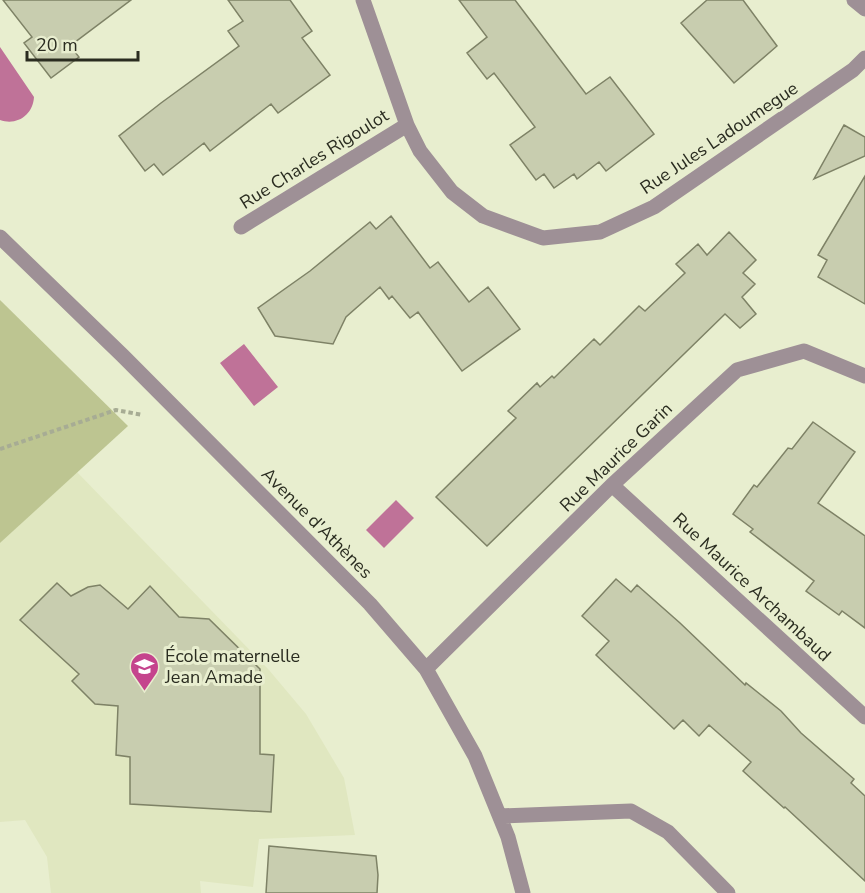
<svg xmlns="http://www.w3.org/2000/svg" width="865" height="893" font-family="'Nunito Sans',sans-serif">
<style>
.built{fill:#e0e7c0}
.green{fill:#bdc591}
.water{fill:#bf7298}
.building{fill:#c8cdaf;stroke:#7e8266;stroke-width:1.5}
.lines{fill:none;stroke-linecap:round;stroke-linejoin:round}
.path{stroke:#a7ac94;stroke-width:4;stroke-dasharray:4.5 3;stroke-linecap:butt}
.minor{stroke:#9e9096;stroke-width:15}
.labels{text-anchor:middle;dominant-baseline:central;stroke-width:6;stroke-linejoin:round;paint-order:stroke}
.street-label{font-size:18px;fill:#2a2c20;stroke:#e8eecf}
.poi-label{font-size:18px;fill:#2a2c20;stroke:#e8eecf;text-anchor:start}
</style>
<rect width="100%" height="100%" fill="#e8eecf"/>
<path class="built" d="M77,472L269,670L306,714L344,778L355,835L259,839L253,887L200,881L201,893H51L47,857L25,820L0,822V543Z"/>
<path class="green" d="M0,300L128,426L0,543Z"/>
<path class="water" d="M0,47L34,97C33,115 17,126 0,120Z
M244,344L278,387L254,406L220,363Z
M396,500L414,518L384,548L366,530Z"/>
<path class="building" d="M3,0H131L70,46L79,57L51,78L24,43L32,37Z
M228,0H290L312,31L302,38L330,75L278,113L271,104L210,151L204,143L163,175L154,164L145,171L119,136L161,103L239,46L228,31L243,21Z
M459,0H515L586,94L610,77L654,134L606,171L599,162L577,179L574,174L554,188L544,174L536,180L510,145L535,127L494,73L487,79L467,53L487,37Z
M707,0H743L777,46L734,83L681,23Z
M844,125L865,137V156L814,179Z
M865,176V304L818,277L827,260L818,255Z
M391,216L430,268L438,262L469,302L488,287L520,329L462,371L418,312L410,318L392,296L389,299L380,287L346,317L333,344L275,336L258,308L310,271L370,222L376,229Z
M729,232L756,260L743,273L755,284L742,297L756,314L740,328L725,314L487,546L436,497L516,418L508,411L537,383L540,387L552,376L554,378L594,339L600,345L639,306L645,311L685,273L676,264L698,244L707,255Z
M813,422L855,452L818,503L865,536V628L842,611L839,615L806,591L814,581L750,532L753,529L733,514L754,485L757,487L788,448L792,449Z
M616,579L631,592L637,585L680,623L745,685L746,683L781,711L801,733L854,779L851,783L865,796V881L785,807L784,808L743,771L751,762L709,725L699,736L683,720L674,729L596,655L609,641L582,616Z
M57,583L71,596L88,587L100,585L128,609L150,586L179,617L209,619L260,669V754L274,755L271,812L130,804V757L116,755L118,706L95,704L72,681L79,674L20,620Z
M269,846L376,856L378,875L377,893H266Z"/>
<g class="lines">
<path class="path" d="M0,449L116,410L143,415"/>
<path class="minor" d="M363,0L407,125L420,151L452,192L483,216L543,238L600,232L654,207L853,70L865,58
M854,0L865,9
M241,227L407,125
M0,237L123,356L370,604L426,669L475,756L508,837L523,893
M612,485L865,717
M426,669L612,485L737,370L804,351L865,376
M500,816L631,811L668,832L728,893"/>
</g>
<defs>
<symbol id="school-pin" viewBox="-11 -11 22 30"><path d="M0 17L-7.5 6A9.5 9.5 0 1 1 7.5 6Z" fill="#c5448d" stroke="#e8eecf"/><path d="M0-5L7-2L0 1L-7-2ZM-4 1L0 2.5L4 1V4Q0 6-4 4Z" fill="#fff"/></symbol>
</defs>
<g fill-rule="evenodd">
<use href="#school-pin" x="128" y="650" width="33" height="45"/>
</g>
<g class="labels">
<g class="street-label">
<text transform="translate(719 138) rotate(-34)">Rue Jules Ladoumegue</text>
<text transform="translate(314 159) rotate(-32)">Rue Charles Rigoulot</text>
<text transform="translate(616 457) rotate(-44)">Rue Maurice Garin</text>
<text transform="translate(317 523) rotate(45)">Avenue d'Athènes</text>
<text transform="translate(752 587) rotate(43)">Rue Maurice Archambaud</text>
</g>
<g class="poi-label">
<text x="165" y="656">École maternelle<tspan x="165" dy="21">Jean Amade</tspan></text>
</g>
</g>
<path d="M27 51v9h111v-9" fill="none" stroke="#2a2c20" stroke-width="3"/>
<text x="36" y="51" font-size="18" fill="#2a2c20" stroke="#e8eecf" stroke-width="4.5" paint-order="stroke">20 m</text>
</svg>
